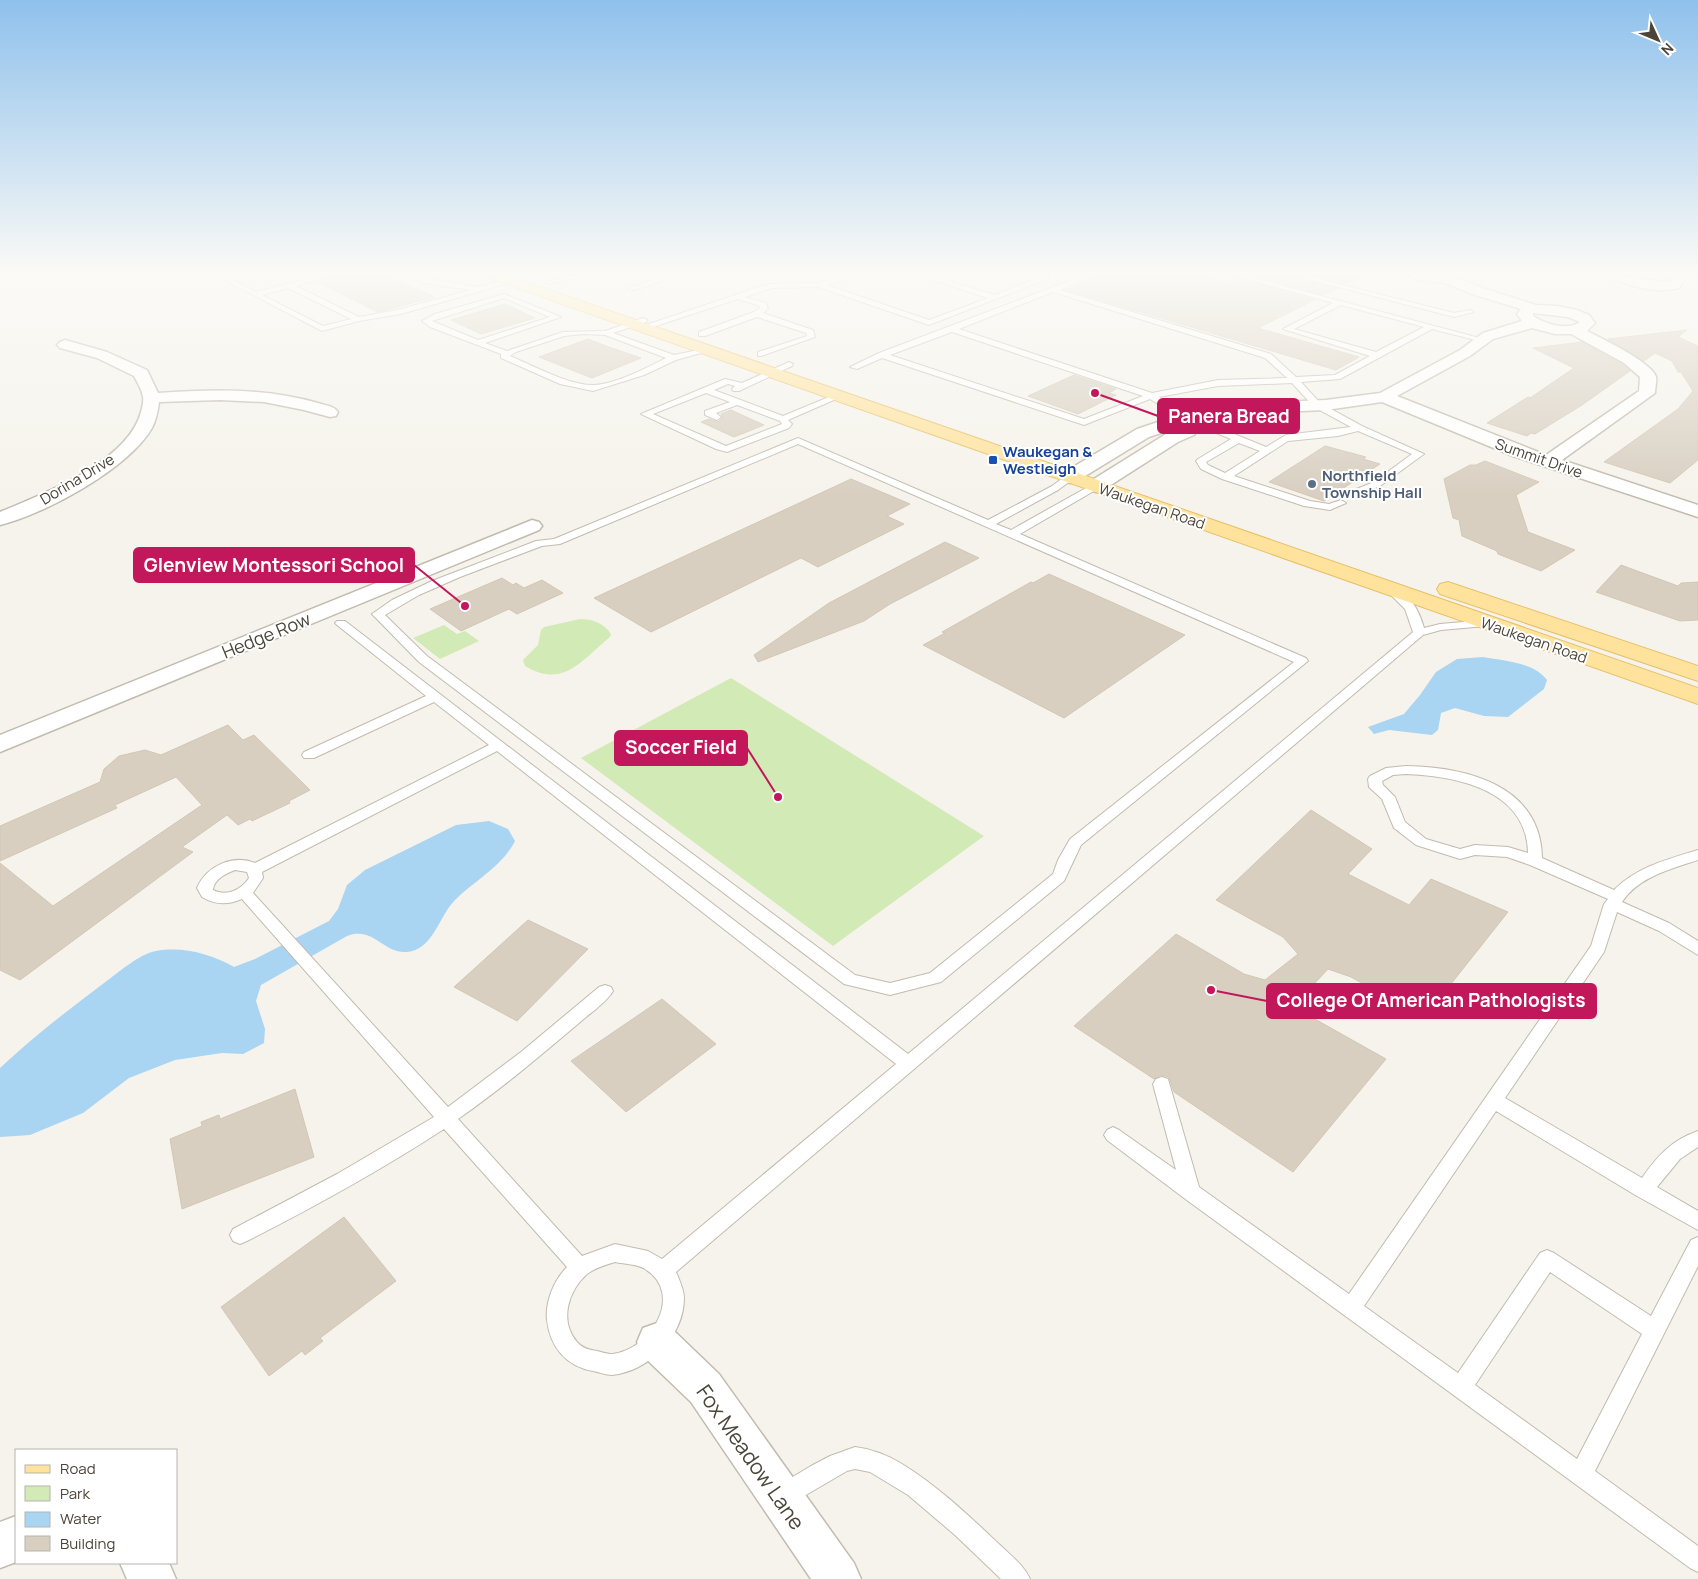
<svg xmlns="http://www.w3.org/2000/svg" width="1698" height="1579" font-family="Manrope,sans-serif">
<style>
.green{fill:#d2eab5}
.water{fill:#a9d4f2}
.building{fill:#d8cfc1;stroke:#d3c7b4}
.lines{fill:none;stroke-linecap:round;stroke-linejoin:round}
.lane-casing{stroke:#c2bbae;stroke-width:2}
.street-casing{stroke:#c2bbae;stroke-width:3}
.primary-casing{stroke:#e6c16a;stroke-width:2}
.lane{fill:#fff;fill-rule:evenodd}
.street{fill:#fff;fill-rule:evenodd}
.primary{fill:#ffe39c;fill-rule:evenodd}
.transit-dot{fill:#1a4fb4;stroke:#fff;stroke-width:2}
.service-dot{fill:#5c6f8a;stroke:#fff;stroke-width:2}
.labels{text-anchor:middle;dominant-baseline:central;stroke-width:4;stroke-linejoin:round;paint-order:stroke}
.far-transit-label{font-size:15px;font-weight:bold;fill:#164399;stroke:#fff;text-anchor:start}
.far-street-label{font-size:15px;fill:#4b4439;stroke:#fff}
.far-service-label{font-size:15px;font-weight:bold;fill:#4e5e75;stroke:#fff;text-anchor:start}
.street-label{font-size:18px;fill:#4b4439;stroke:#fff}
.near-street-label{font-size:21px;fill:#4b4439;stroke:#fff}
.leader{fill:none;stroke:#c2185b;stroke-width:2}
.callout-dot{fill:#c2185b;stroke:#fff;stroke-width:2}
.callout{fill:#c2185b;stroke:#c2185b;stroke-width:2}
.callout-label{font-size:19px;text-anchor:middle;font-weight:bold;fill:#fff}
</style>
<rect width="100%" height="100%" fill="#f6f3ec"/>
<path class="green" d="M580,619C592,619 604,623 611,634L610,637C581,661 563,689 525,666L523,660L538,645L541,630L544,627Z
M444,625L457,634L465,631L479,641L440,659L413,638Z
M731,678L984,836L833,946L581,758Z"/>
<path class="water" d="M1483,657C1505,661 1533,662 1547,680L1544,689L1508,717L1484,716L1455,708L1441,713L1438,730L1432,735L1389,730L1374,734L1368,727L1404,714L1420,695L1436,672L1457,659Z
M489,821L508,829L515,841C502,867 475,880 455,900C439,916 433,950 407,952C383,954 374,926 347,936L261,985L256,1001L265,1029L264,1043L243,1054L222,1053L175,1060L129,1078L83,1113L30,1135L0,1137V1068C33,1037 68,1010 104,983C118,973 139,954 156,951C182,946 212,954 234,967L255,959L329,921L338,909L347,885L365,870L456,825Z"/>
<path class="building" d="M345,275H385L435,297L378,312L317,282Z
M1104,275H1195L1231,284L1232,276L1314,300L1258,328L1359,357L1336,370L1066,290Z
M1249,275H1290L1292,277L1337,288L1324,295Z
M1310,275H1364L1346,284Z
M505,304L535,318L481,334L451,320Z
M1687,330L1678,337L1698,346V460L1670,483L1604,462L1678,409L1693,391L1681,372H1678L1672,361L1655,353L1644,361L1608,339Z
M588,339L609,347L641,358L592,378L539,357Z
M1582,342L1623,365L1630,371L1582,405L1535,434L1531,433L1527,436L1487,423L1528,397L1530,398L1574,368L1533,348Z
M1074,375L1116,389L1109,393L1116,395L1078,414L1028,396Z
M731,410L764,425L734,437L701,422L709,419L718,422L723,417L721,414Z
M1325,446L1366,457L1363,459L1380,464L1324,501L1269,482Z
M1485,461L1539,482L1516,495L1528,532L1575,550L1541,571L1498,554L1497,551L1462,536L1459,520L1453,518L1444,479L1470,465H1476Z
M851,479L910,504L887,516L904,524L818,567L801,558L651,632L594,598Z
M945,542L979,558L890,604L864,621L758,662L754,655L829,603Z
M1621,565L1678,586L1681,583L1698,582V620L1680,621L1596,592Z
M1049,574L1185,635L1064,718L923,645L945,633L942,632L1031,582L1033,583Z
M502,578L513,585L516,583L524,588L542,580L563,593L517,614L509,609L461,631L430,609Z
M228,725L243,740L254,735L310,790L289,801L290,803L252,821L250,819L238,825L227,815L182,847L193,852L20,980L0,970V863L53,906L202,805L176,777L115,805L117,808L0,861V826L100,782L104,769L119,756L145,750L161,755Z
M1311,810L1372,849L1348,874L1409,905L1431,879L1508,912L1424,1018L1351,977L1328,969L1299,1000L1313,1018L1386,1059L1293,1172L1174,1092L1169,1077L1161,1075L1154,1079L1074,1026L1176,934L1244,974L1265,980L1298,954L1283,937L1216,900Z
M528,920L588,949L517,1021L454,987Z
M662,999L716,1044L626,1112L571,1061Z
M295,1089L314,1157L182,1209L170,1139L202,1126L201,1122L219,1115L220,1119Z
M344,1217L396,1281L320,1338L323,1341L305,1355L302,1351L269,1376L221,1307Z"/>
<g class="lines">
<defs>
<path id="lane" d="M215,275H224L256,292L323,275H333L296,286L359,317L397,310L471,290L424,283L418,280L417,275H423L429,279L479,287L525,275H536L401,314L359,321L322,331ZM288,288L351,319L323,326L262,295Z
M577,275H591L550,284L546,282Z
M669,275H680L634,290L627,288Z
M850,275H861L827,285L929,320L988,298L918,275H928L995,295L1041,277L1040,275H1047L1050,278L929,325L818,287L772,288L745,297L766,303L768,309L763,313L813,330L815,337L761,356H758V352L807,336L806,333L757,317L705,336H699V332L754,312L760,308V306L738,299L647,329L640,327L768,284L819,283Z
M1085,275H1095L1060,290L1271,354L1296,377L1335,375L1370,356L1283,329L1333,303L1233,275H1243L1487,340L1483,342L1432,329L1340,379L1301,382L1320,403L1362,426L1424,454L1380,486L1353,497L1348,494L1349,492L1374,482L1412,454L1358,431L1338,436L1288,441L1234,476L1310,501L1329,504L1341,500L1346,503L1330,510L1304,506L1222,479L1201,469L1196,461L1198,459L1231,439L1184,420L1150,399L1084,425L882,358L857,369L850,367L879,353ZM1053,292L1265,358L1287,378L1218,380L1152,393L959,329ZM1341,305L1424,327L1376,352L1294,329ZM952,332L1143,396L1084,419L890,355ZM1292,383L1314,407L1351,427L1286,435L1266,447L1190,416L1159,397L1218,386ZM1239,443L1260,451L1225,473L1208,465L1206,462Z
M1292,275H1303L1454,313L1470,310L1474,312L1454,317Z
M504,294L561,317L485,343L507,351L563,332L605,331L643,318L647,320L646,322L613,333L674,355L708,348L712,350L676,360L644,375L593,391L560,384L501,358V354L430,327L422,321L435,314ZM504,298L550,317L478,340L432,321ZM584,334L605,335L666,358C646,368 616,384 594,385C570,386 532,365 510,356L516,352L564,336Z
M789,362L793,364L792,366L739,391H733L732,389L735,386L728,384L714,390L783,416L836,394L843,396L788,420L792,424L789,428L727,452L716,449L641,414L725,379L742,383ZM706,393L730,402L705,411V415L717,420L721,417L716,413L737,405L780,421L782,424L726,446L653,414Z
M798,438L988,520L1052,486L1067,475H1073V479L1058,490L996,524L1011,530L1093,484H1099V488L1020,534L1306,658L1308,661L1081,845L1064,881L941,982L890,995L844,984L419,662L372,614L392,600L432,581L536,541L554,539ZM798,444L1294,662L1070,839L1058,860L1053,874L930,973L890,983L855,975L427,656L385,615L419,595L460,577L542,546L560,544Z
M1393,588C1410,592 1420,613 1424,628L1440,624L1486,620L1492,623L1486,626L1441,630L1423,635L676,1272C679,1279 684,1290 684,1298C684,1336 649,1371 612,1375C606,1375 599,1372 593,1371C566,1366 550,1347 547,1320C545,1302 554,1280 567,1267L444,1129C381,1170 314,1207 247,1241L240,1244L233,1241L230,1235L233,1229L337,1174L434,1117L242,899C228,905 215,905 202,897L197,888C206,866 233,854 255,863L489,745L434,702L314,758H304L302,755L304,752L426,696L337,625L335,623L337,621H345L908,1054L1413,632L1405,609L1387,591ZM497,751L896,1064L662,1259L648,1251L615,1244L582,1256L458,1119C501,1089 540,1056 579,1023C590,1013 606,1003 613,991L611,987L605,985L599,987L521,1052L448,1107L253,893L263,878L262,872ZM235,870L247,872L249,878C241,890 226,897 213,890C214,879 225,874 235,870ZM615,1262C624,1264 637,1264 645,1269C685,1294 651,1350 612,1354C607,1354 602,1352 597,1351C589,1350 582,1348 577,1342C559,1321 568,1291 587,1274C595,1268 605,1265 615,1262Z
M1406,766C1466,767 1541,785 1542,858L1614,890C1637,867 1668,859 1698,850V860C1671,869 1638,877 1622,902L1669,923L1698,941V955L1659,931L1617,912L1604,952L1505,1098L1642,1178C1657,1156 1672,1140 1698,1131V1147L1680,1159L1657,1187L1698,1211V1230L1637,1196L1496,1111L1364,1306L1458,1373L1540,1253L1547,1250L1554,1253L1651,1316L1691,1240L1698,1237V1266L1595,1471L1698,1546V1572L1690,1568L1184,1198L1107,1140L1104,1135L1107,1130L1113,1127L1119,1130L1176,1170L1153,1084L1156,1079L1162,1077L1168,1079L1199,1187L1349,1294L1591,946L1604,904L1608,899L1530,865L1507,857L1475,855L1460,859L1416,845L1394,828L1382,799L1369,787L1368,779L1370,776L1386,768ZM1406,774C1457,776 1527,790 1528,853L1508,847L1475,845L1460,849L1426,839L1405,822L1395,797L1383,785L1382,781L1393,775ZM1550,1272L1642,1334L1577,1459L1475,1385Z
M855,1447C872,1449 887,1455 902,1464C938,1486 969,1516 1000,1545C1010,1555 1024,1565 1030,1579H1001L955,1535L908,1495L870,1472L855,1469L847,1471L792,1503L784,1506L776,1503L773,1495L776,1487L811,1466L830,1456Z"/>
<path id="street" d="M1409,275L1453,276L1485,289L1536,305L1557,306L1577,310L1589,315L1595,323L1587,331C1601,338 1653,363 1656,377C1657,382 1655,388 1655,393L1562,460L1698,505V517L1513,456L1382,402L1326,410L1278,412L1196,421L1149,437L1077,481L1070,483L1063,481L1061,477L1063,473L1137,429L1188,412L1278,402L1326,400L1380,393L1460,350L1483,333L1522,321L1517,314L1521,309L1475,295L1445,283L1416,279ZM1533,313L1568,317L1580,322C1566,331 1546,324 1533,316ZM1532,328L1555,334H1571L1624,363L1640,377L1639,391L1546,455L1397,396L1470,356L1493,339Z
M1610,275C1631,274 1649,283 1670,281L1674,275H1688L1679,288C1656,294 1633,287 1612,278Z
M65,340L107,352L147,370L158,393C212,389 266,388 318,403C325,405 334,406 338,412L336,416L330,417L304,410L264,402L220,400L159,402C158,411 156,420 152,428C128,469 45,514 0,525V512C43,494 128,462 141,412C142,408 144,401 143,397C142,390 137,382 134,376L97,358L60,348L57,345L60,342Z
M1188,426L1194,427L1197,431L1194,435L1178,442L1103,490L1096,492L1089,490L1087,486L1089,482L1166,434Z
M532,520L539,522L542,526L539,530L0,752V735Z
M657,1323L671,1328L719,1374L854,1563L861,1579H811L691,1402L643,1356L637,1342L643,1328Z
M16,1516V1562L0,1568V1522Z
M120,1563H169L176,1579H127Z"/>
<path id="primary" d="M486,275H506L1698,688V704L488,278Z
M1448,582L1698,666V681L1440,594L1437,589L1440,584Z"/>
</defs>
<use href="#lane" class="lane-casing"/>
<use href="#street" class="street-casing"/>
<use href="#primary" class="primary-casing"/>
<use href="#lane" class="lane"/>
<use href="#street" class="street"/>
<use href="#primary" class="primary"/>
</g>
<linearGradient id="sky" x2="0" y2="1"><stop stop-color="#8fc1ec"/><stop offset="0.55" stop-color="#fbfaf6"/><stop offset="1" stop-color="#fbfaf6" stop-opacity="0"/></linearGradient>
<rect width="1698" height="496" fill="url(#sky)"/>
<rect class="transit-dot" x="988" y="455" width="10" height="10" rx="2.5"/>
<circle class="service-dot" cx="1312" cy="484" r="5"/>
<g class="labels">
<g class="far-transit-label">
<text x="1003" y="451">Waukegan &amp;<tspan x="1003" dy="17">Westleigh</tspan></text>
</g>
<g class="far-street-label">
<text transform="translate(1539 458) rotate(19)">Summit Drive</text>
<text transform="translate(77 479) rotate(-31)">Dorina Drive</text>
<text transform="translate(1152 506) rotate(19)">Waukegan Road</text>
<text transform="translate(1534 640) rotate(19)">Waukegan Road</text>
</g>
<g class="far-service-label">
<text x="1322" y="475">Northfield<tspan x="1322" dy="17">Township Hall</tspan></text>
</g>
<g class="street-label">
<text transform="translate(266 635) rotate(-22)">Hedge Row</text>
</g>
<g class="near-street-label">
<text transform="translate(751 1457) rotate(55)">Fox Meadow Lane</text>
</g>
</g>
<path class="leader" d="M1095 393L1158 416M465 606L414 565M778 797L747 748M1211 990L1267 1001"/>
<g class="callout-dot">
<circle cx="1095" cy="393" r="5"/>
<circle cx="465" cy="606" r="5"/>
<circle cx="778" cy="797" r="5"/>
<circle cx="1211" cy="990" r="5"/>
</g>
<g class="callout">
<rect x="1158" y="399" width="141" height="34" rx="5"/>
<rect x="134" y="548" width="280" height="34" rx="5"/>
<rect x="615" y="731" width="132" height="34" rx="5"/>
<rect x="1267" y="984" width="329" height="34" rx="5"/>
</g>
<g class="callout-label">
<text x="1229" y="423">Panera Bread</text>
<text x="274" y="572">Glenview Montessori School</text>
<text x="681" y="754">Soccer Field</text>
<text x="1431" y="1007">College Of American Pathologists</text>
</g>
<rect x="15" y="1449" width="162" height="115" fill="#ffffff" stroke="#b7b4b0"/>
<rect x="25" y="1465" width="25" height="8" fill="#ffe39c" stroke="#b7b4b0"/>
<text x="60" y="1474" font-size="15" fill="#4b4439">Road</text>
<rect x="25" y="1486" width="25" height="15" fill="#d2eab5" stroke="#b7b4b0"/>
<text x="60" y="1499" font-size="15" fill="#4b4439">Park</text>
<rect x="25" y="1512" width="25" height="15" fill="#a9d4f2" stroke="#b7b4b0"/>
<text x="60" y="1524" font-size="15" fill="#4b4439">Water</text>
<rect x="25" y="1536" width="25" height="15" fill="#d8cfc1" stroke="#b7b4b0"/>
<text x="60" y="1549" font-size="15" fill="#4b4439">Building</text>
<g transform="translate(1658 40) rotate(134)" stroke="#ffffff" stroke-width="4" paint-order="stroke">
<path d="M0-4L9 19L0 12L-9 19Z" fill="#4b4439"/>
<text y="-8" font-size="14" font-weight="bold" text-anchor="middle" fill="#4b4439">N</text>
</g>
</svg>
